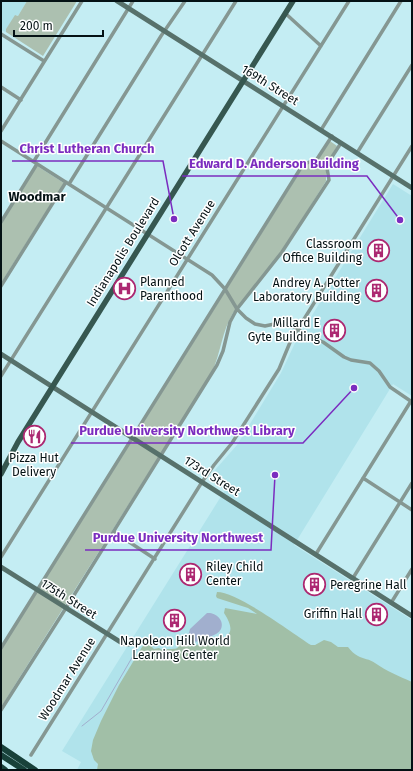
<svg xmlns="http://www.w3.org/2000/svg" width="413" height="771" font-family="'Fira Sans',sans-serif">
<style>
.built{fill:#b0e3eb}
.green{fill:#acc0b0}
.forest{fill:#a1bfa7}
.water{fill:#a1afce}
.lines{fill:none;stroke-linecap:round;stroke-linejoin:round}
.stream{stroke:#a1afce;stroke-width:1}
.street{stroke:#859792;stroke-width:3.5}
.secondary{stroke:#57716b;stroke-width:5}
.primary{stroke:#365750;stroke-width:5.5}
.highway{stroke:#18413a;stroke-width:6}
.labels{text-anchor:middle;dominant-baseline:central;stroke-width:3;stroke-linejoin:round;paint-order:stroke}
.street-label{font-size:12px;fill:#041114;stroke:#fff}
.poi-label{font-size:12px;fill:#041114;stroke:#fff;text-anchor:end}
.neighbourhood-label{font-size:13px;font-weight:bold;fill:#041114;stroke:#fff}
.leader{fill:none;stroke:#7b2cbf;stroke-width:1.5}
.callout-dot{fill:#7b2cbf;stroke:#fff;stroke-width:1.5}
.callout-label{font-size:13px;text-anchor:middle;font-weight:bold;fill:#7b2cbf;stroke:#fff;stroke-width:3;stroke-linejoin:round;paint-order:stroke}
</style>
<rect width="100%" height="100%" fill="#c4edf3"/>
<path class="built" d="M1,1H27L18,16L16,15L6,29V32L1,30Z
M393,184L412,196V396L393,384L294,545L412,620V770H77L81,762L62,751L225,490L209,480L215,470L237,445L281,373L295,343Z"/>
<path class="green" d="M27,1H77L43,56L6,32V29L15,15L18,16Z
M330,141L337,146L326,165V181L278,258L233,313C222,331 221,352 212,372L1,707V650L303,167L306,165L317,160Z
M37,166L64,183L1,283V224Z"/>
<path class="forest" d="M217,592C238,592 292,633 311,645H315L324,640L331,642L338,647H348C351,651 354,654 358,656C363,659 370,659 375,663C386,671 399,676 412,682V770H97L98,764L94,760L91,751L93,740L101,721L119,685L142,647L145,644H149L154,649L159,648L164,651L167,649C183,649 174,648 184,640L195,646C209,637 245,645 224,613L225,608L257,614L248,608L217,598L216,596Z"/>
<path class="water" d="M207,613C215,612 225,620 221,629C217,637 204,637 196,642L191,637L188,636L190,629Z"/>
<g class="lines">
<path class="stream" d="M82,726L101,711L137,649"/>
<path class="street" d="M285,13L321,46
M1,34L44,61
M1,87L21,100
M321,130L401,1
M1,131L82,1
M1,141L212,275L225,289L237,309L246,318L255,324L265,326L279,323L291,325L307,335L323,342L344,357L351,360L370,363L379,371L390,387L412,402
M357,153L412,65
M34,161L133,1
M69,184L161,36L185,1
M1,222L37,164
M1,286L66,182
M1,376L236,1
M363,478L412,510
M114,532L155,559
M316,554L411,401
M1,557L349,1
M353,578L412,483
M391,603L412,569
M1,648L302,166L307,163L317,159L332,136
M1,710L66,608L217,365L223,351L230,322L237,309L282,252L329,180L327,168L328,163L341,143
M31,755L202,482L214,465L232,443L279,369L291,340L412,146"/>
<path class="secondary" d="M117,1L412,188
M1,354L412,616
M1,567L122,643L129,644"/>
<path class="primary" d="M1,474L18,442L293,1"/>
<path class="highway" d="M1,747L35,770
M1,755L24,770
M1,767L5,770"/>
</g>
<defs>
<symbol id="building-ring" viewBox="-11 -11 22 22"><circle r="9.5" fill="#fff" stroke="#ac2871" stroke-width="1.5"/><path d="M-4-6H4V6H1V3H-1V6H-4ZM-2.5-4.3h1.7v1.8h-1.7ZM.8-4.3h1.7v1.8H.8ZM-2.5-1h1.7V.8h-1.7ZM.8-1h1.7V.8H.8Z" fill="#ac2871"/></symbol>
<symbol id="hospital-ring" viewBox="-11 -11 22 22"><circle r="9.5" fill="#fff" stroke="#ac2871" stroke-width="1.5"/><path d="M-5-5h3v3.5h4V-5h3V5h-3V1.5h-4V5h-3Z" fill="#ac2871"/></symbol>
<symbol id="restaurant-ring" viewBox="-11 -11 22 22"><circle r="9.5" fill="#fff" stroke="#ac2871" stroke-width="1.5"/><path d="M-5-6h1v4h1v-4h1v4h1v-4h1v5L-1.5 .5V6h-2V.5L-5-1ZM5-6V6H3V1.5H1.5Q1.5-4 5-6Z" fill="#ac2871"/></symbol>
</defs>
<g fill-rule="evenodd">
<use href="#building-ring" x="366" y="238" width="25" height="25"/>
<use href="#hospital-ring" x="112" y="276" width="25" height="25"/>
<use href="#building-ring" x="364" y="278" width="25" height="25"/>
<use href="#building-ring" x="322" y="318" width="25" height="25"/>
<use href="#restaurant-ring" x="22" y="424" width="25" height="25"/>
<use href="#building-ring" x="178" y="562" width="25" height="25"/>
<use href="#building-ring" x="302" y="572" width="25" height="25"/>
<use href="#building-ring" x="364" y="602" width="25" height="25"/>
<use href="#building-ring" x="162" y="608" width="25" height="25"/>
</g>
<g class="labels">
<g class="street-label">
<text transform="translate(270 85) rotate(32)">169th Street</text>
<text transform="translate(192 233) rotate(-58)">Olcott Avenue</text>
<text transform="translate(123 252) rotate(-58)">Indianapolis Boulevard</text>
<text transform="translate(212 476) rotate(32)">173rd Street</text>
<text transform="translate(69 599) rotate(32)">175th Street</text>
<text transform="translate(67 679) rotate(-58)">Woodmar Avenue</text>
</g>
<g class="poi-label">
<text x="362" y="244">Classroom<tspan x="362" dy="14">Office Building</tspan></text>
<text x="140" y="282" text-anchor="start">Planned<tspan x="140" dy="14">Parenthood</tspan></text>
<text x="360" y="283">Andrey A. Potter<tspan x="360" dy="14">Laboratory Building</tspan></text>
<text x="320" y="323">Millard E<tspan x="320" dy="14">Gyte Building</tspan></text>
<text x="34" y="458" text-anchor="middle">Pizza Hut<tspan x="34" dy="14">Delivery</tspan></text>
<text x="206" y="567" text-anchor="start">Riley Child<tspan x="206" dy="14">Center</tspan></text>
<text x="330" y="585" text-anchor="start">Peregrine Hall</text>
<text x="362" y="614">Griffin Hall</text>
<text x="175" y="641" text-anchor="middle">Napoleon Hill World<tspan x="175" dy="14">Learning Center</tspan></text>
</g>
<g class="neighbourhood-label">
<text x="37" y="196">Woodmar</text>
</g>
</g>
<path class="leader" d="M174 219L163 161H12M400 220L367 176H182M354 388L303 443H71M275 475L271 550H85"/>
<g class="callout-dot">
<circle cx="174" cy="219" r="4"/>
<circle cx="400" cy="220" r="4"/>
<circle cx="354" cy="388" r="4"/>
<circle cx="275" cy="475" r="4"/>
</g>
<g class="callout-label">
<text x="87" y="153">Christ Lutheran Church</text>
<text x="274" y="168">Edward D. Anderson Building</text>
<text x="187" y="435">Purdue University Northwest Library</text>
<text x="178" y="542">Purdue University Northwest</text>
</g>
<rect width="413" height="771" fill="none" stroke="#041114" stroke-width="4"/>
<path d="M14 30v6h89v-6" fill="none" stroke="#041114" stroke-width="2"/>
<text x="20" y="30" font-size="12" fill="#041114" stroke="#ffffff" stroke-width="3" paint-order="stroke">200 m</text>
</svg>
